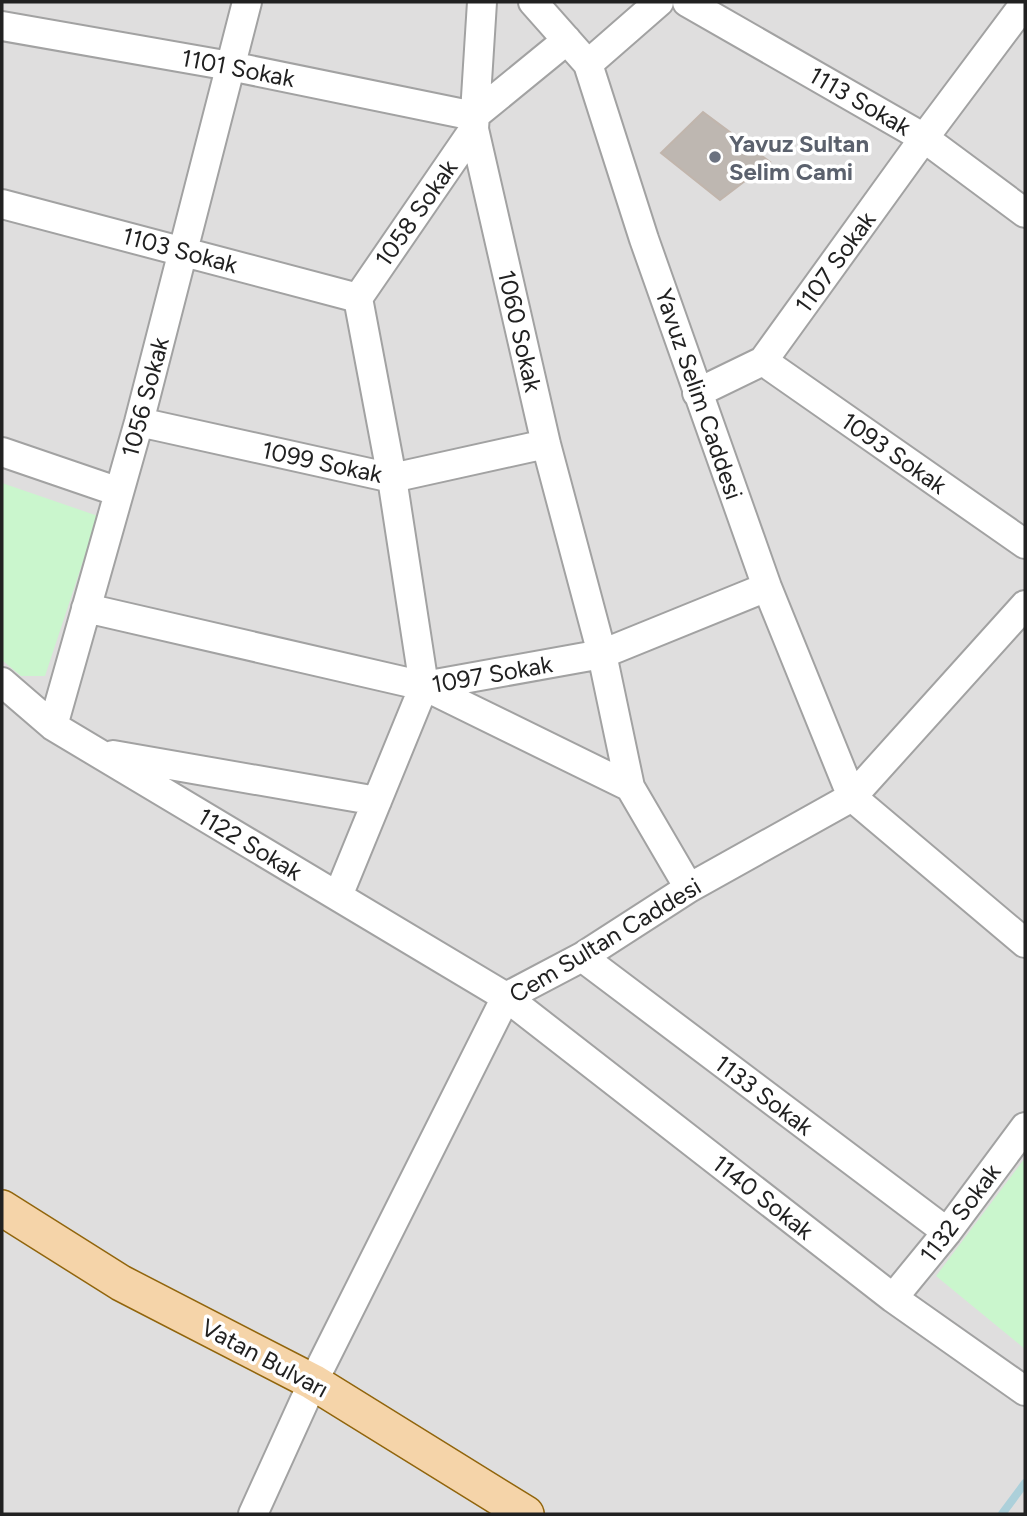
<svg xmlns="http://www.w3.org/2000/svg" width="1027" height="1516" font-family="Figtree,sans-serif">
<style>
.residential{fill:#dfdede}
.park{fill:#caf6cd}
.lines{fill:none;stroke-linecap:round;stroke-linejoin:round}
.stream{stroke:#acd0da;stroke-width:8}
.building{fill:#beb7b1;stroke:#c1b5ac;stroke-width:2}
.minor-casing{stroke:#a2a2a2;stroke-width:32}
.major-casing{stroke:#91650c;stroke-width:38}
.minor{stroke:#fff;stroke-width:28}
.major{stroke:#f5d4a9;stroke-width:35}
.worship-dot{fill:#6b7280;stroke:#fff;stroke-width:2.5}
.labels{text-anchor:middle;dominant-baseline:central;stroke-width:7;stroke-linejoin:round;paint-order:stroke}
.street-label{font-size:24px;fill:#212121;stroke:#fff}
.worship-label{font-size:24px;font-weight:bold;fill:#5b616d;stroke:#fff;text-anchor:start}
</style>
<rect width="100%" height="100%" fill="#f0eee8"/>
<path class="residential" d="M2,2H1025V1514H2Z"/>
<path class="park" d="M2,483L98,516L45,676H21L2,660Z
M1025,1158V1349L936,1276Z"/>
<g class="lines">
<path class="stream" d="M1002,1514L1025,1483"/>
</g>
<path class="building" d="M703,112L770,162L720,200L661,153Z"/>
<g class="lines">
<defs>
<path id="minor" d="M482,2L474,129L546,444L602,654L630,787L689,888
M533,2L588,64L644,239L767,587L852,797L1025,943
M687,2L924,138L1025,213
M2,26L230,66L474,116
M588,64L659,2
M474,116L567,40
M2,204L358,298
M358,298L474,129
M763,361L1025,544
M697,393L763,361L924,138L1025,3
M139,422L392,478L546,444
M2,452L119,492
M86,608L424,686L602,654L767,587
M2,682L53,726L506,997L893,1298L1025,1391
M424,686L630,787
M53,726L139,422L247,2
M113,755L377,801
M338,896L424,686L392,478L358,298
M582,957L947,1232
M893,1298L947,1232L1025,1127
M253,1514L313,1382L506,997L582,957L689,888L852,797L1025,605"/>
<path id="major" d="M2,1208L121,1283L313,1382L526,1514"/>
</defs>
<use href="#minor" class="minor-casing"/>
<use href="#major" class="major-casing"/>
<use href="#minor" class="minor"/>
<use href="#major" class="major"/>
</g>
<circle class="worship-dot" cx="715" cy="157" r="7"/>
<g class="labels">
<g class="street-label">
<text transform="translate(238 68) rotate(11)">1101 Sokak</text>
<text transform="translate(860 101) rotate(30)">1113 Sokak</text>
<text transform="translate(416 213) rotate(-55)">1058 Sokak</text>
<text transform="translate(180 250) rotate(15)">1103 Sokak</text>
<text transform="translate(835 262) rotate(-54)">1107 Sokak</text>
<text transform="translate(520 331) rotate(77)">1060 Sokak</text>
<text transform="translate(699 394) rotate(71)">Yavuz Selim Caddesi</text>
<text transform="translate(145 397) rotate(-75)">1056 Sokak</text>
<text transform="translate(894 453) rotate(35)">1093 Sokak</text>
<text transform="translate(322 462) rotate(12)">1099 Sokak</text>
<text transform="translate(492 674) rotate(-10)">1097 Sokak</text>
<text transform="translate(250 844) rotate(31)">1122 Sokak</text>
<text transform="translate(605 940) rotate(-31)">Cem Sultan Caddesi</text>
<text transform="translate(764 1095) rotate(37)">1133 Sokak</text>
<text transform="translate(763 1197) rotate(38)">1140 Sokak</text>
<text transform="translate(960 1213) rotate(-53)">1132 Sokak</text>
<text transform="translate(265 1358) rotate(28)">Vatan Bulvarı</text>
</g>
<g class="worship-label">
<text x="729" y="143">Yavuz Sultan<tspan x="729" dy="28">Selim Cami</tspan></text>
</g>
</g>
<rect width="1027" height="1516" fill="none" stroke="#212121" stroke-width="7"/>
</svg>
